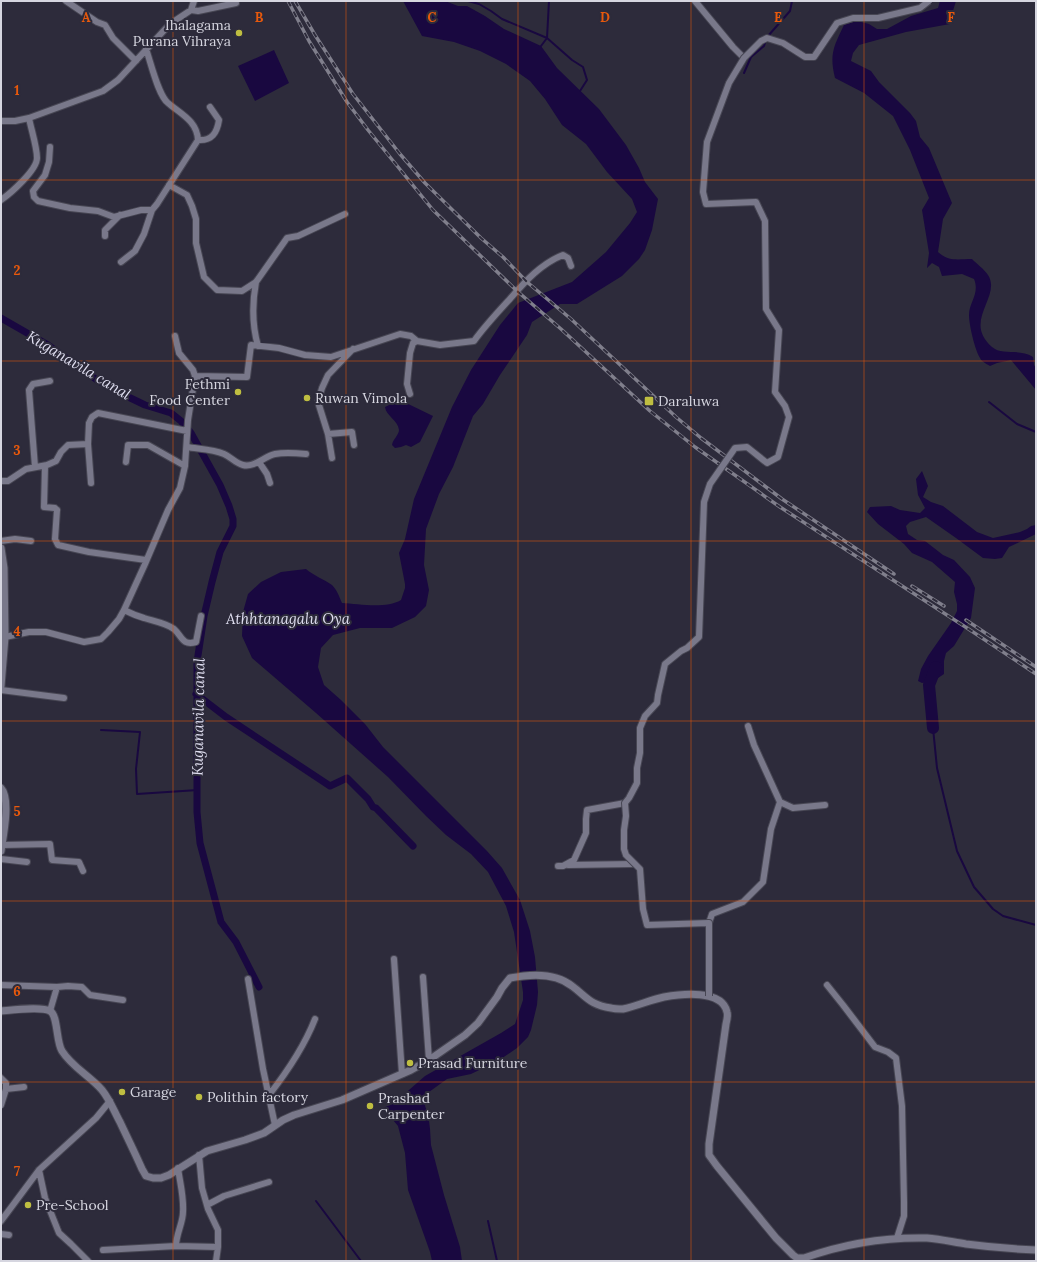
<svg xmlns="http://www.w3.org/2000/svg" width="1037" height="1262" font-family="Lora,serif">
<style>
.water{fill:#190840}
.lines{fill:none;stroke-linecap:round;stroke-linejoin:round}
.stream{stroke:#190840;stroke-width:2}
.canal{stroke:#190840;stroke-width:7}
.river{stroke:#190840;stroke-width:12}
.minor-casing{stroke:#474653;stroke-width:8}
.tertiary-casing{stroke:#474653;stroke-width:9}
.minor{stroke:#79788a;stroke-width:6}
.tertiary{stroke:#79788a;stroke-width:7}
.rail-casing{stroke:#807f8c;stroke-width:3.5}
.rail{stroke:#2d2b3b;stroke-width:2;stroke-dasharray:6;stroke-linecap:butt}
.minor-bridge-casing{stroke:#474653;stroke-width:8;stroke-linecap:butt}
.minor-bridge{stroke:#79788a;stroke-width:6}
.grid{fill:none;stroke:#e8590c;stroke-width:1;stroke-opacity:0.55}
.poi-dot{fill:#bfbe41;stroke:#2d2b3b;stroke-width:1.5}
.labels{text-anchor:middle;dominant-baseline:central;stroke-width:4;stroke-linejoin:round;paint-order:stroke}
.poi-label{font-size:14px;fill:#d6d6e0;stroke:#2d2b3b;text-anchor:start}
.water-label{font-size:15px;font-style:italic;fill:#deddef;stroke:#2d2b3b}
.grid-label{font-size:13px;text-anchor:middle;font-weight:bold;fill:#e8590c;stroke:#2d2b3b;stroke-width:4;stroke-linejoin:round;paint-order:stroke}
</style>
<rect width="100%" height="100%" fill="#2d2b3b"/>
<path class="water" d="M403,1H445L458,6H467L485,16L504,29L541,46L557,68L599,109L626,145L639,168L645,182L658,199L652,230L645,250L639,259L622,276L577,304H560L532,322L527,335L500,375L483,404L473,416L453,467L439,494L426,529L424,565L429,590L426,606L415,617L392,628H360L333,635L321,648L318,667L324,685L341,700L365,724L383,747L487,851L502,868L520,900L530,931L535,957L538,992L537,1005L531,1030L528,1037L517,1048L498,1061L471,1074L447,1079L429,1092L426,1099L425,1106L428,1113L430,1129L431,1145L444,1195L460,1247L462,1261H432L430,1252L408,1190L405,1153L398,1126L383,1108L393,1104L425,1076L501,1033L515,1024L523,1000V992L514,932L506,906L488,872L471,854L446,835L426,816L388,777L316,713L252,658L242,636L243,612L248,594L261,582L281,572L306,569C314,576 324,579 332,585C337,590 339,596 342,603C359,604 386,609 401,600L405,588V584L399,553L405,539L414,499L452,407L471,370L500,325L518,303L572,282L606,252L630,223L637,212L632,199L607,172L586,144L562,125L545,99L530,81L506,64L480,51L454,42L422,36Z
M940,1H956L952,14L954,17L950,24L906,32L859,45L853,53L851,61L871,71L879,82L910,113L916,121L920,137L929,148L952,203L943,219L938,252C949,262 958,259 972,259C977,264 984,269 988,275C1002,297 962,321 992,347C1002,356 1020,348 1033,357L1034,365L1036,368V390L1011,360L997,363L990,366C987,364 982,362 980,358C975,350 969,325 969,315C969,302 980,294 974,279L962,274L942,276L939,267L932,263L927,268L929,253L922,210L929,198L910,150L893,116L864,93L835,78C829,54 834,46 844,25L857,21L869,24L877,29H887L911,16L938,8Z
M274,50L289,83L255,101L238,66Z
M400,400L433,416L420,442L411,447L406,445L401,447L395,448L392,445C393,439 399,435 399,430C398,420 386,416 385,407Z
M922,471L928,486L923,497L931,502L943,506L977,532L993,538L1020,532L1027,529L1031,526L1036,525V534L1009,547L1002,558L995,559L983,558L956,538L926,517L910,522L906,526L908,534L917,540L925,541L943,555L954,560L970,577L975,588L971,618L954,646L946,653L944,661V674L935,680L922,683L918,681L921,669L928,656L951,623L957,611V604L954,592L955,582L932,562L912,553L904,544L878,524L867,512L870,507L891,506L900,510L920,513L925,508L918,495L916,479Z"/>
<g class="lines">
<path class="stream" d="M468,1L479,4L491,11L502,19L547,38L572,60L583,67L587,80L580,91
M768,36L790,11L792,1
M541,46L547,38L549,1
M744,73L751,57L764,46L766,40
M989,402L1017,424L1036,432
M933,728L937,768L957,851L974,887L993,909L1003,916L1036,925
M101,730L140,732L136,769L137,794L198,790
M316,1201L361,1261
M488,1221L497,1261"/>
<path class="canal" d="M1,318L48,345L97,380L120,393L145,405L171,413L181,421L191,433L220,485L229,506L233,519V526L220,552L212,582L204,616L197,662V812L200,843L221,922L236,942L259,987
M196,694L226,717L330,786L347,778L368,799L373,807L376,808L413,846"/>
<path class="river" d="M933,728L929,685L936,667"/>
<defs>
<path id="minor" d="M66,1L97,22L105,25L113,38L136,61
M695,1L733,47L744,58
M191,10L198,11L236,3
M1,121H15L29,118L103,91L118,80L170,24L191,10L194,1
M198,140C212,141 217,133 219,120L210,107
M50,147L49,162L45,175L33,191L34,197L38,201L70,208L98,211L114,217L141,210H152L157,204L198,140C197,121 181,114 168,103C158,95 151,63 146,49
M169,185L187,195L192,206L196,219V243L204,277L217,290L242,291L256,282L287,238L298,236L345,214
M1,200C11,193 37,170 37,158C37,147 31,129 29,118
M105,236V230L120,215
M121,262L135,251L144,234L152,210
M256,282C252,304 252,325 258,346
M353,349L328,375L322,388L318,402L328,434L352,432L354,445
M195,376L247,377L251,345L279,348L305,355L331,357L400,334L411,336L417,341L440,345L474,341C484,327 496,314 508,301C524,283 540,264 563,255L568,258L571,266
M410,394L407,384L410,353L413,343L417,341
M328,434L332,458
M88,444L91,483
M187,447C199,449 213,449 224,454C231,457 235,463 243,465C254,468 265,456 275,454C285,452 296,453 306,454
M126,462L128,445H148L185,466
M259,462L267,474L270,483
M45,466L44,507L55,508L57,510
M35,467L29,390L33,384L50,381
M1,481H8L26,469L47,465L56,461L61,452L68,445L88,444L89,423L92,417L98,413L187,431
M57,510L55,539L58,545L89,552L146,560
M1,541L15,539L31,541
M124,610C130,613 137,616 144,618C153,621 166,623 174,629C182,636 182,646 196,642L201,616
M1,637H5L29,632H46L84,642L101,639L108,632L119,619L124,610L145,564L168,510L180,488L185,466L188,420L195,376L193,370L179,353L175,336
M1,690L64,698
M748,726L754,745L780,802L793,808L825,805
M2,845L50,844L52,860L79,862L83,871
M1,859L27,862
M568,865L634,864
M558,866H563L574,860L586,833V819L587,810L625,803
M709,923L712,914L743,902L763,882L771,829L780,802
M394,959L402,1074
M423,977L429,1060
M248,979L263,1069L275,1125
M1,985L57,987
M827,985L843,1005L875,1047L888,1052L896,1058L902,1106L904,1202V1216L897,1238
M50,1011L57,987L68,986L82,987L90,995L123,1000
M1,1078L6,1083V1089L1,1105
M6,1089L24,1087
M269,1095C287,1072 304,1047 315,1019
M199,1155L202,1188L208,1209L218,1230V1247L216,1261
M39,1170L45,1198L59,1233L71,1244L88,1261
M207,1205L224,1196L269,1182
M1,1221L39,1170L96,1118L110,1101
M1,1234L9,1235
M176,1246C176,1234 183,1223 183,1212C184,1197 180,1183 178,1168
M103,1250L176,1246L218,1247"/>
<path id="tertiary" d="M1,548L4,568L5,637L1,686
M1,788C11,799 3,837 1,851
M1,1011C12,1010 41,1006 50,1011C58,1015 56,1042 62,1051C72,1067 90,1076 102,1090C110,1100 114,1111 120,1122C127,1137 135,1153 142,1169L146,1176L153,1178H161L169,1175L207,1151L245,1140L264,1133L283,1120L294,1115L342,1100L411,1070L429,1060L465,1035L478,1023L497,997L502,988L510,978C530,974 555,972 572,986C587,997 590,1005 611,1008C614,1009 619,1009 623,1009C637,1006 650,1000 664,997C681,994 722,989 727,1012C728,1015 727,1020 726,1024L709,1144V1155L717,1166L776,1238L793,1255L797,1258H804C843,1244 884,1237 927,1238C940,1239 953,1242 966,1244C989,1247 1012,1249 1036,1250"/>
</defs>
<use href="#minor" class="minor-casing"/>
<use href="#tertiary" class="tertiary-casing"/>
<use href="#minor" class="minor"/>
<use href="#tertiary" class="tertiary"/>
<defs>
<path id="rail" d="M288,1L309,41L347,102L368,130L433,210L517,291L561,329L650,411L695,447L780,507L967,628L1036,674
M295,1L315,35L353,94L400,154L425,183L481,238L503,257L527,282L571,319L676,417L701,438L782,499L894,574
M912,586L944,606
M966,620L1036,667"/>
</defs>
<use href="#rail" class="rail-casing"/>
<use href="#rail" class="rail"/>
<defs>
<path id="minor-bridge" d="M709,996V923L647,925L643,909L640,869L626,855L624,849V830L626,816L625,803L629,798L637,783V768L640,753V728L645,716L657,703L658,695L665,664L681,651L687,648L699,637L704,502L710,484L735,448L747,447L767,463L778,457L789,417L785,406L775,392L779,330L766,309L765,221L756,202L706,204L703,192L707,142L729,83L744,58L761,41L767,38L783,43L805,57H814L837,23L853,18H878L920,8L929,1"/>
</defs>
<use href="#minor-bridge" class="minor-bridge-casing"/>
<use href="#minor-bridge" class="minor-bridge"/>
</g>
<path class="grid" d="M173,1V1261M346,1V1261M518,1V1261M691,1V1261M864,1V1261M1,180H1036M1,361H1036M1,541H1036M1,721H1036M1,901H1036M1,1082H1036"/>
<g class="poi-dot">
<circle cx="239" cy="33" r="4"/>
<circle cx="238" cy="392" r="4"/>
<circle cx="307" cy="398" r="4"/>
<rect x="644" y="396" width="10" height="10" rx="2"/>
<circle cx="410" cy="1063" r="4"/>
<circle cx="122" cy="1092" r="4"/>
<circle cx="199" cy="1097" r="4"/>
<circle cx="370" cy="1106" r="4"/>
<circle cx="28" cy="1205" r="4"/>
</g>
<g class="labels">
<g class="poi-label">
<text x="231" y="25" text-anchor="end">Ihalagama<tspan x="231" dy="16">Purana Vihraya</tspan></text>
<text x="230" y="384" text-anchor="end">Fethmi<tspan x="230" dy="16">Food Center</tspan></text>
<text x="315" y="398">Ruwan Vimola</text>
<text x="658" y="401">Daraluwa</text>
<text x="418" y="1063">Prasad Furniture</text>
<text x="130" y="1092">Garage</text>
<text x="207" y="1097">Polithin factory</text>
<text x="378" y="1098">Prashad<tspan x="378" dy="16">Carpenter</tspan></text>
<text x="36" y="1205">Pre-School</text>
</g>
<g class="water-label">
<text transform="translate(79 365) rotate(31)">Kuganavila canal</text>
<text x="288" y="618">Athhtanagalu Oya</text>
<text transform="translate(198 717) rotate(-89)">Kuganavila canal</text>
</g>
</g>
<g class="grid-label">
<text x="86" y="22">A</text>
<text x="259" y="22">B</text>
<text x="432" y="22">C</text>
<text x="605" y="22">D</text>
<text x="778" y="22">E</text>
<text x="951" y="22">F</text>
<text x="17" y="95">1</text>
<text x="17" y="275">2</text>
<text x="17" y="455">3</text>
<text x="17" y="636">4</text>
<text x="17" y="816">5</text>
<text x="17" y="996">6</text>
<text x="17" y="1176">7</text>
</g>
<rect width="1037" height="1262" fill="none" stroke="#d6d6e0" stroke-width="4"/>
</svg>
